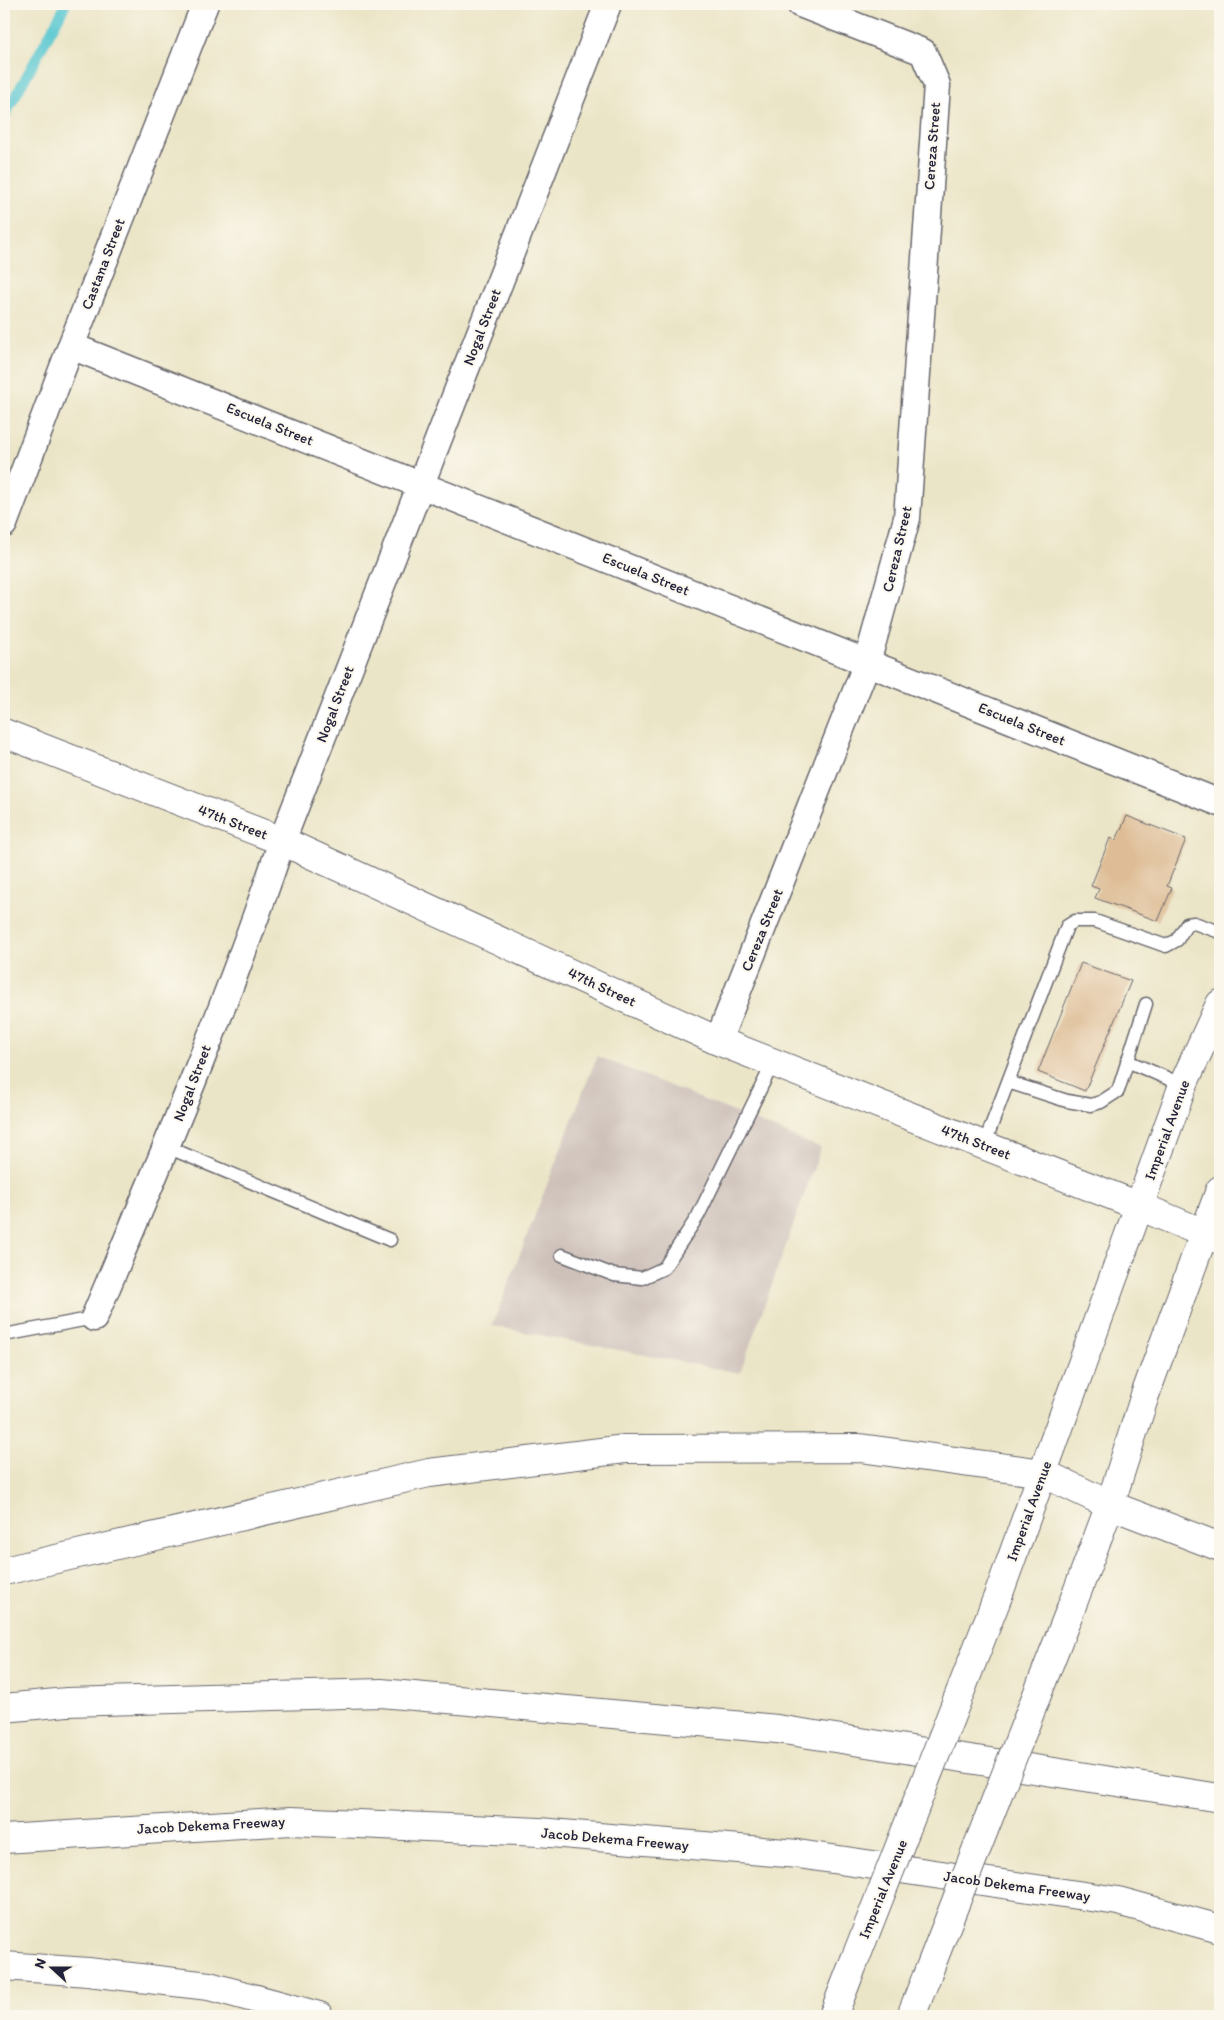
<svg xmlns="http://www.w3.org/2000/svg" width="1224" height="2020" font-family="Itim,sans-serif">
<style>
.industrial{fill:#cec1ba}
.lines{fill:none;stroke-linecap:round;stroke-linejoin:round}
.stream{stroke:#5bc8d1;stroke-width:10}
.building{fill:#debd96}
.service-casing{stroke:#68666c;stroke-width:15}
.minor-casing{stroke:#68666c;stroke-width:29}
.secondary-casing{stroke:#68666c;stroke-width:30}
.primary-casing{stroke:#68666c;stroke-width:30}
.motorway-casing{stroke:#68666c;stroke-width:30}
.service{stroke:#fff;stroke-width:12}
.minor{stroke:#fff;stroke-width:26}
.secondary{stroke:#fff;stroke-width:28}
.primary{stroke:#fff;stroke-width:28}
.motorway{stroke:#fff;stroke-width:28}
.primary-bridge-casing{stroke:#68666c;stroke-width:30;stroke-linecap:butt}
.primary-bridge{stroke:#fff;stroke-width:28}
.labels{text-anchor:middle;stroke-width:4;stroke-linejoin:round;paint-order:stroke}
.street-label{font-size:15px;fill:#22223b;stroke:#fbf7ec}
</style>
<rect width="100%" height="100%" fill="#fbf7ec"/>
<filter id="ink" filterUnits="userSpaceOnUse"><feTurbulence type="fractalNoise" baseFrequency=".02" numOctaves="2"/><feDisplacementMap in="SourceGraphic" scale="10" xChannelSelector="R" yChannelSelector="G"/><feConvolveMatrix kernelMatrix="1 2 1 2 8 2 1 2 1" color-interpolation-filters="sRGB"/></filter>
<filter id="wash" filterUnits="userSpaceOnUse"><feTurbulence type="fractalNoise" baseFrequency=".0096" numOctaves="4" result="noise"/><feDisplacementMap in="SourceGraphic" scale="20" xChannelSelector="R" yChannelSelector="G"/><feGaussianBlur stdDeviation="1.12" result="paint"/><feColorMatrix in="noise" values="0 0 0 0 0 0 0 0 0 0 0 0 0 0 0 0 0 1.4 0 .05"/><feComposite in="paint" operator="in"/></filter>
<g filter="url(#wash)">
<rect width="100%" height="100%" fill="#ebe5c7"/>
<!-- industrial -->
<path class="industrial" d="M597,1056l224,92 -81,225 -248,-47z"/>
<g class="lines">
<!-- stream -->
<path class="stream" d="M4,117l62,-113"/>
</g>
<g id="blocks">
<!-- building -->
<path class="building" d="M1127,816l59,23 -19,47 5,2 -14,33 -63,-23 4,-9 -8,-3 19,-48 6,2z
M1081,963l50,18 -46,110 -47,-19z"/>
</g>
</g>
<g filter="url(#ink)">
<use href="#blocks" fill-opacity="0" stroke="#68666c" stroke-width="1"/>
<g class="lines">
<!-- service casing -->
<g class="service-casing">
<path id="service" d="M1127,1061l56,24
M1008,1082l59,19 24,4 10,-3 17,-11 28,-87
M984,1145l83,-219 8,-5h20l71,25 11,-6 10,-16 7,-1 26,9
M167,1147l223,93
M562,1255l52,20 28,3 22,-10 34,-52 75,-153
M4,1335l90,-17"/>
</g>
<!-- minor casing -->
<g class="minor-casing">
<path id="minor" d="M71,346l1149,457
M4,524l67,-178 134,-342
M718,1041l149,-378 40,-145 30,-433 -14,-33 -123,-48
M94,1318c67,-158 134,-315 188,-477l326,-837"/>
</g>
<!-- secondary casing -->
<g class="secondary-casing">
<path id="secondary" d="M4,733l278,108 436,200 421,165 81,34"/>
</g>
<!-- primary casing -->
<g class="primary-casing">
<path id="primary" d="M998,1596l185,-511 37,-81
M1071,1608l39,-103 35,-110 75,-205
M833,2016l21,-54
M911,2016l15,-38"/>
</g>
<!-- motorway casing -->
<g class="motorway-casing">
<path id="motorway" d="M4,1571l425,-98 196,-24 235,-1 183,25 67,32 110,42
M4,1708l63,-6 314,-9 396,36 443,69
M4,1839l287,-18 248,11 259,22 320,47 102,28
M4,1966l84,6 121,14 110,30"/>
</g>
<!-- service -->
<use href="#service" class="service"/>
<!-- minor -->
<use href="#minor" class="minor"/>
<!-- secondary -->
<use href="#secondary" class="secondary"/>
<!-- primary -->
<use href="#primary" class="primary"/>
<!-- motorway -->
<use href="#motorway" class="motorway"/>
<!-- primary-bridge casing -->
<g class="primary-bridge-casing">
<path id="primary-bridge" d="M854,1962l144,-366
M926,1978l145,-370"/>
</g>
<!-- primary-bridge -->
<use href="#primary-bridge" class="primary-bridge"/>
</g>
</g>
<g class="labels">
<!-- street labels -->
<g class="street-label">
<text transform="translate(932 146) rotate(-86)" y="5">Cereza Street</text>
<text transform="translate(103 264) rotate(-69)" y="5">Castana Street</text>
<text transform="translate(482 327) rotate(-69)" y="5">Nogal Street</text>
<text transform="translate(270 424) rotate(22)" y="5">Escuela Street</text>
<text transform="translate(897 549) rotate(-77)" y="5">Cereza Street</text>
<text transform="translate(646 574) rotate(22)" y="5">Escuela Street</text>
<text transform="translate(335 704) rotate(-69)" y="5">Nogal Street</text>
<text transform="translate(1022 724) rotate(22)" y="5">Escuela Street</text>
<text transform="translate(233 822) rotate(21)" y="5">47th Street</text>
<text transform="translate(762 930) rotate(-68)" y="5">Cereza Street</text>
<text transform="translate(602 987) rotate(25)" y="5">47th Street</text>
<text transform="translate(192 1083) rotate(-69)" y="5">Nogal Street</text>
<text transform="translate(1167 1130) rotate(-70)" y="5">Imperial Avenue</text>
<text transform="translate(976 1142) rotate(21)" y="5">47th Street</text>
<text transform="translate(1029 1511) rotate(-70)" y="5">Imperial Avenue</text>
<text transform="translate(211 1825) rotate(-3)" y="5">Jacob Dekema Freeway</text>
<text transform="translate(615 1839) rotate(5)" y="5">Jacob Dekema Freeway</text>
<text transform="translate(1017 1886) rotate(8)" y="5">Jacob Dekema Freeway</text>
<text transform="translate(883 1889) rotate(-68)" y="5">Imperial Avenue</text>
</g>
</g>
<!-- margin -->
<rect width="1224" height="2020" fill="none" stroke="#fbf7ec" stroke-width="20"/>
<!-- north arrow -->
<g transform="translate(52 1968) rotate(291)" stroke="#fbf7ec" stroke-width="4" paint-order="stroke">
<path d="M0-4L9 19L0 12L-9 19Z" fill="#22223b"/>
<text y="-8" font-size="14" font-weight="bold" text-anchor="middle" fill="#22223b">N</text>
</g>
</svg>
